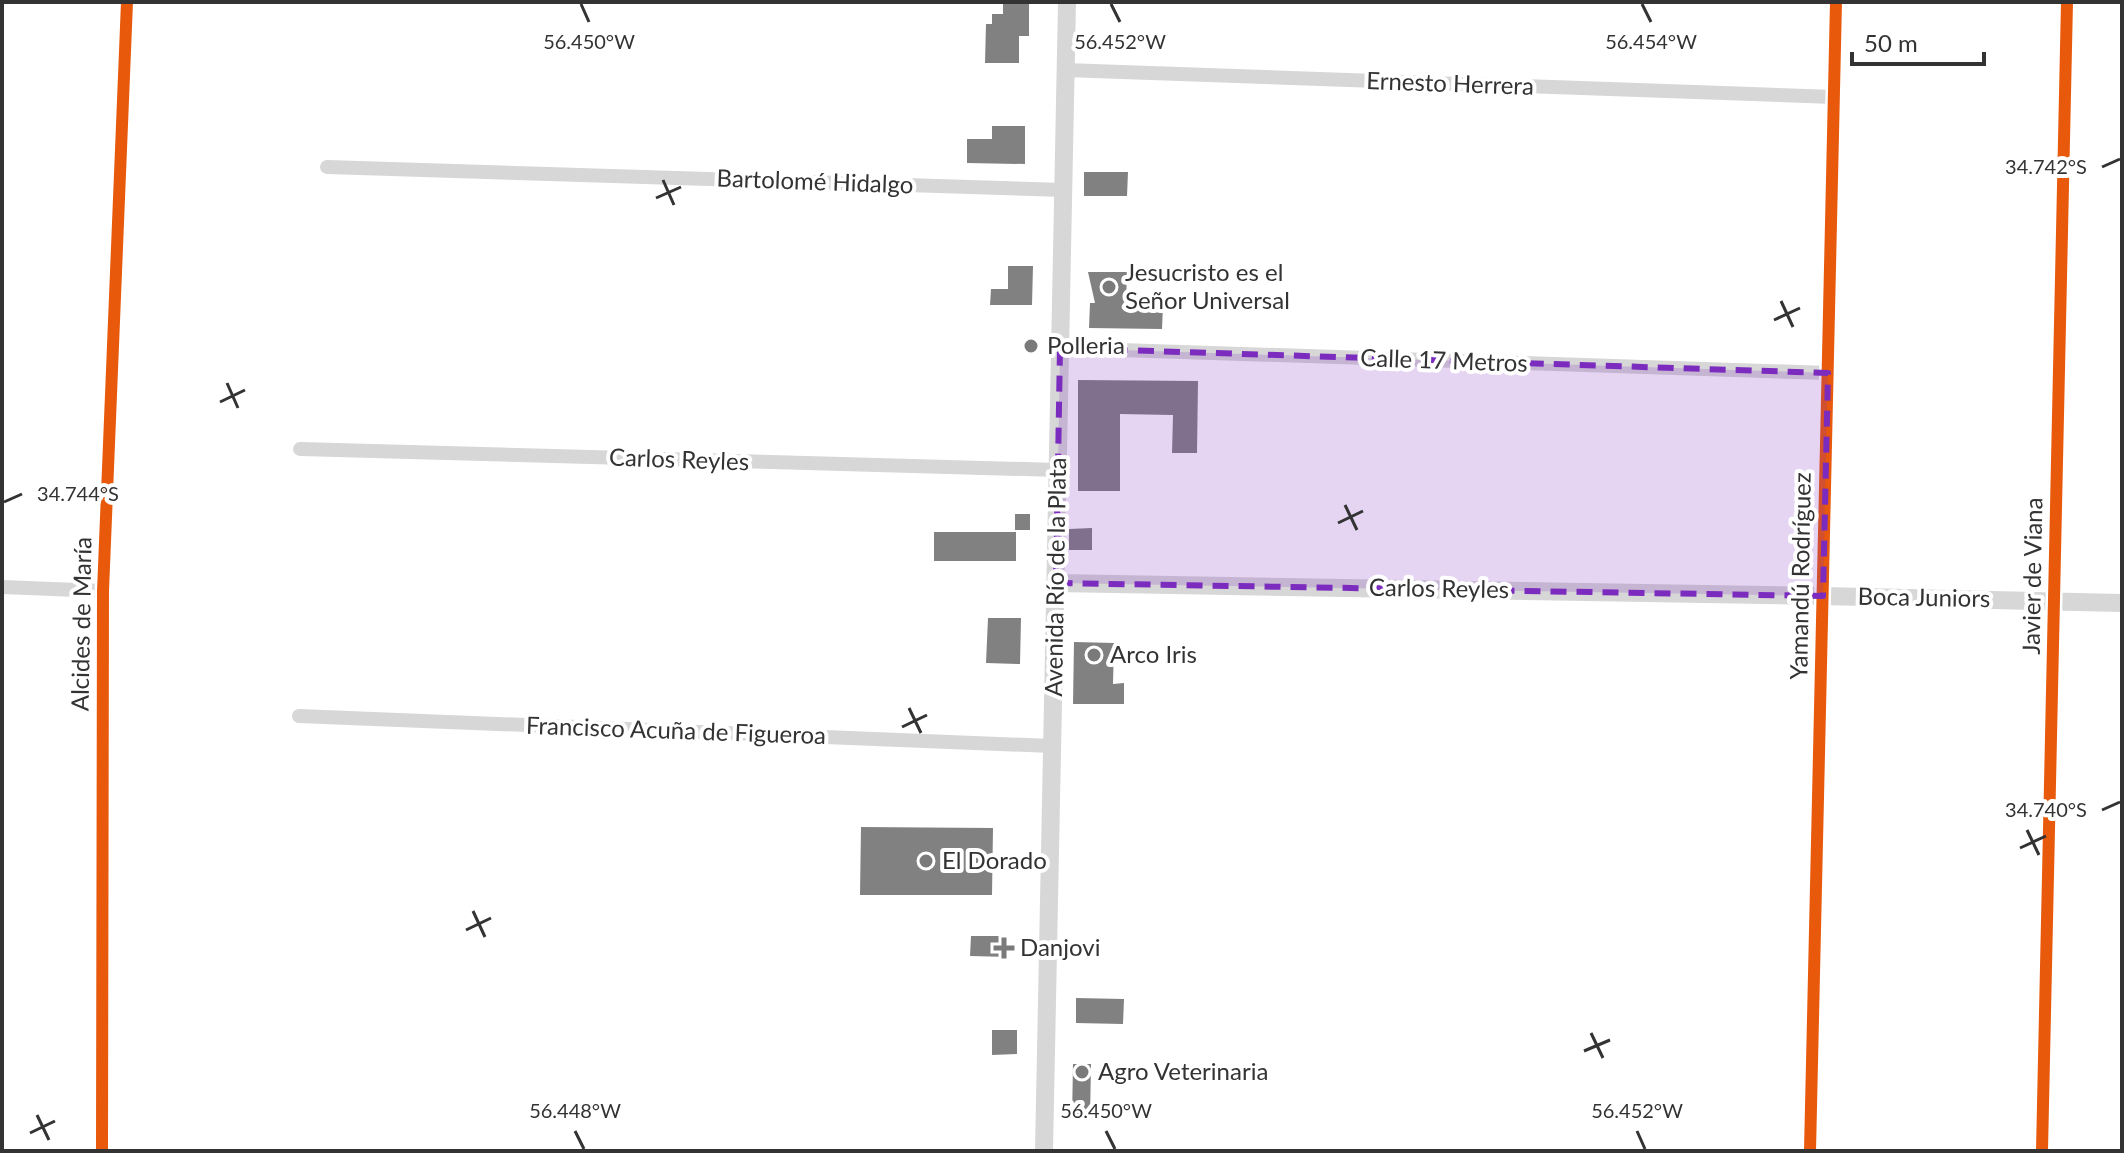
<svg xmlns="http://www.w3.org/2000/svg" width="2124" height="1153" font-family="Lato,sans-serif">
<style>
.building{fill:#818181}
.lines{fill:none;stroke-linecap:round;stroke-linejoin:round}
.minor{stroke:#d7d7d7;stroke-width:14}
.tertiary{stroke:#d7d7d7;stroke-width:18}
.cycleway-casing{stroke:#fff;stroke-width:17}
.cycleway{stroke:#e8590c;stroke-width:12}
.marked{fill:#7b2cbf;fill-opacity:0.2;stroke:#7b2cbf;stroke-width:6;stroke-dasharray:16 10;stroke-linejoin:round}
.ticks{fill:none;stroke:#333;stroke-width:3}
.poi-dot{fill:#7a7a7a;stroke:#fff;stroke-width:3}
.labels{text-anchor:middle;stroke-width:8;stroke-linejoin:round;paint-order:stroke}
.street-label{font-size:24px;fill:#333;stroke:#fff}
.poi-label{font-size:24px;fill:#333;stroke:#fff;text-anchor:start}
.ticks-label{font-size:20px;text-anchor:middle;fill:#333;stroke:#fff;stroke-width:8;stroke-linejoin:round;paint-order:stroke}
</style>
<rect width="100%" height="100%" fill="#fff"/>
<!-- building -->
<path class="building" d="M1003,2h26v34h-10v27h-34l1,-39h6v-10h11z
M992,126h33v38l-58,-1v-24h25z
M1084,172h44l-1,24h-43z
M1008,266h25l-1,39h-42l1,-16h17z
M1088,272h39l-1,32 37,1 -1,24 -73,-1 1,-25h5z
M1078,380l120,1 -1,72h-25l1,-38 -53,-1v77h-42z
M1015,514h15v16h-15z
M1092,528v22h-23v-21z
M934,532h82v29h-82z
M988,618h33l-1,46 -34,-1z
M1074,642l40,1 -1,41 11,-1v21h-51z
M861,827l132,1 -1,67h-132z
M971,936h38v21l-39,-1z
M1076,998l48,1 -1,25 -47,-1z
M992,1030h25v24l-25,1z
M1073,1064h18l-1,54h-18z"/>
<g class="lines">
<!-- minor -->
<path class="minor" d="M1065,70l769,27
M327,167l736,23
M1060,348l768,25
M300,449l758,21
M2,587l101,4
M299,716l753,30
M102,1151l1,-560 24,-589
M1810,1151l26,-1149
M2042,1151l25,-1149"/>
<!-- tertiary -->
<path class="tertiary" d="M1056,583l767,13 299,7
M1044,1151l23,-1149"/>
<!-- cycleway casing -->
<g class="cycleway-casing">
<path id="cycleway" d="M102,1151l1,-560 24,-589
M1810,1151l26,-1149
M2042,1151l25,-1149"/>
</g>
<!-- cycleway -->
<use href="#cycleway" class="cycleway"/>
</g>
<!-- marked area -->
<path class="marked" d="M1060,348l768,25 -5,223 -767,-13z"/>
<!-- ticks -->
<path class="ticks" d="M581,4l8,18M1111,4l9,18M1642,4l9,18M2102,167l18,-8M663,180l11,25M656,198l25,-11M1781,301l12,26M1774,320l26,-12M227,383l11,25M220,402l25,-12M4,502l18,-8M1345,505l12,25M1338,523l25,-12M909,708l12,25M902,727l25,-12M2102,810l18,-8M2027,830l12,25M2020,848l26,-12M473,911l12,26M466,930l25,-12M1591,1033l12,25M1584,1051l26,-11M37,1115l12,25M575,1131l9,18M1106,1131l9,18M1637,1131l8,18M30,1133l25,-12"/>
<!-- markers -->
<g class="poi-dot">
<circle cx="1109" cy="287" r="8"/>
<circle cx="1031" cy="346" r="8"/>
<circle cx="1094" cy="655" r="8"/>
<circle cx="926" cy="861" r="8"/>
<path d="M1000 936h8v8h8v8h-8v8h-8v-8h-8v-8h8z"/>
<circle cx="1082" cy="1072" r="8"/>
</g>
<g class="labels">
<!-- street labels -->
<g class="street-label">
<text transform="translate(1450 84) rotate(2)" y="8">Ernesto Herrera</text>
<text transform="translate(815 182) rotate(2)" y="8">Bartolomé Hidalgo</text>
<text transform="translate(1444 361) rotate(2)" y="8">Calle 17 Metros</text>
<text transform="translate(679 460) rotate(2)" y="8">Carlos Reyles</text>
<text transform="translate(1801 576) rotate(-89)" y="8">Yamandú Rodríguez</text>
<text transform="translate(2033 576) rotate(-89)" y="8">Javier de Viana</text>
<text transform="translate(1056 577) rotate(-89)" y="8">Avenida Río de la Plata</text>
<text transform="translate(1439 589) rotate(1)" y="8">Carlos Reyles</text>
<text transform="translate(1924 598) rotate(1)" y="8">Boca Juniors</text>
<text transform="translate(82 624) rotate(-89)" y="8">Alcides de María</text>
<text transform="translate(676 731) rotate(2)" y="8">Francisco Acuña de Figueroa</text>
</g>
<!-- poi labels -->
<g class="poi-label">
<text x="1125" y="281">Jesucristo es el<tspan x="1125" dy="28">Señor Universal</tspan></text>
<text x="1047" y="354">Polleria</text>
<text x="1110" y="663">Arco Iris</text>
<text x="942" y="869">El Dorado</text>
<text x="1020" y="956">Danjovi</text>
<text x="1098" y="1080">Agro Veterinaria</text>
</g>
</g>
<g class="ticks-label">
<text x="589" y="49">56.450°W</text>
<text x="1120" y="49">56.452°W</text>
<text x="1651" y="49">56.454°W</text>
<text x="2046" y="174">34.742°S</text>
<text x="78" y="501">34.744°S</text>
<text x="2046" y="817">34.740°S</text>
<text x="575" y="1118">56.448°W</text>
<text x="1106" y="1118">56.450°W</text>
<text x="1637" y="1118">56.452°W</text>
</g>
<!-- border -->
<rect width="2124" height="1153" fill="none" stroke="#333333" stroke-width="8"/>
<!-- scale -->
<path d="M1852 52v12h132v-12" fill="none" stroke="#333333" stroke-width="4"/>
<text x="1864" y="52" font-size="24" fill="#333333" stroke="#ffffff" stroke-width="6" paint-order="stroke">50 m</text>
</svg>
